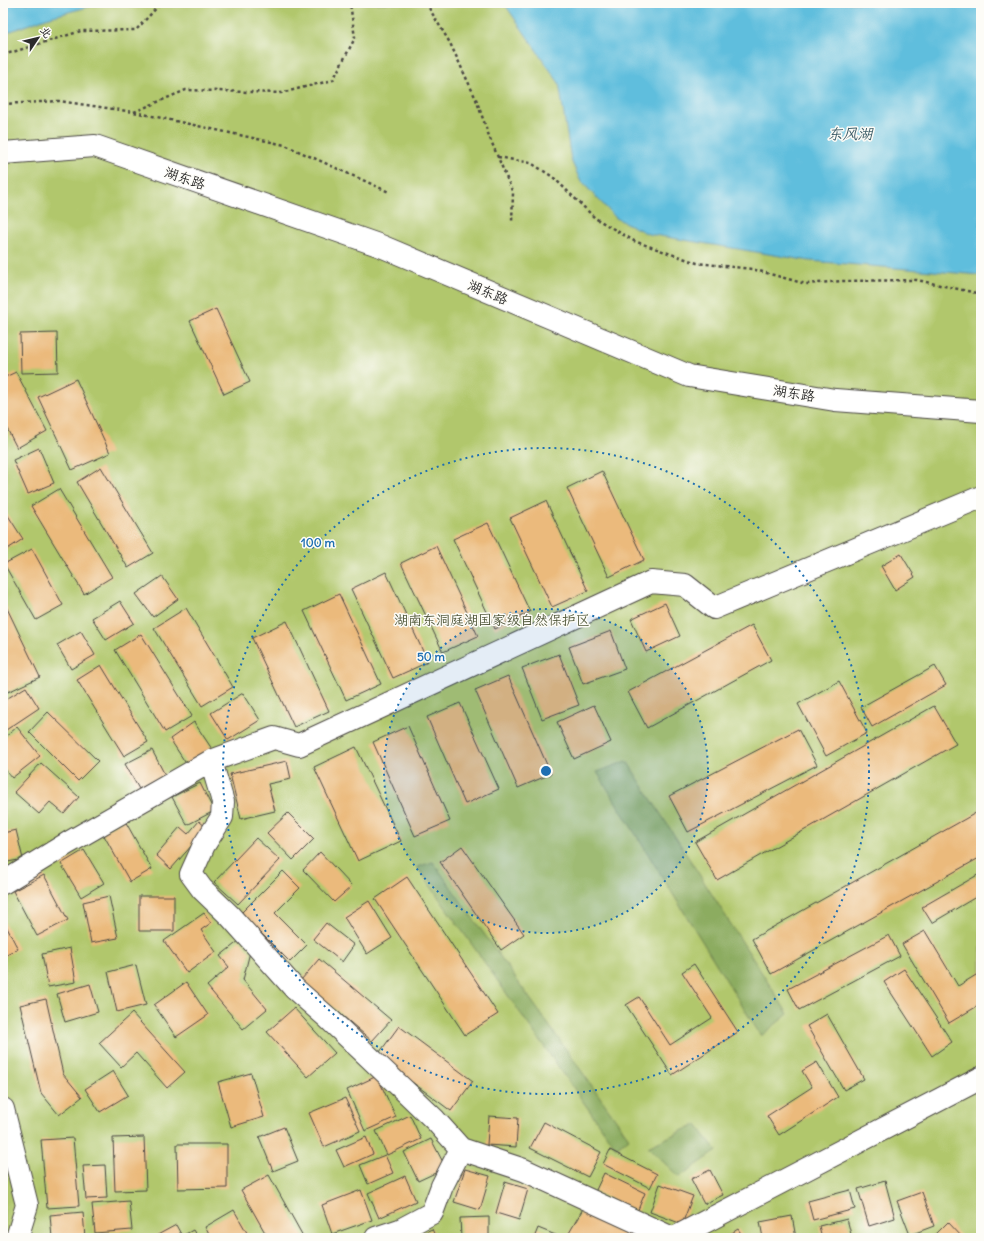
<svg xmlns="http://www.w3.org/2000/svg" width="984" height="1241" font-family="Delius,'LXGW WenKai TC',sans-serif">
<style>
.green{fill:#b1c76c;stroke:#6e794c}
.forest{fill:#8cac60;stroke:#5c6c46}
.water{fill:#5fbedd;stroke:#457484}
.building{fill:#ebba7b}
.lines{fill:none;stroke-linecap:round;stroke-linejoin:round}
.minor-casing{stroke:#494642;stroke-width:24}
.tertiary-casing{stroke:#494642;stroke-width:24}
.path{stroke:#494642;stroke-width:2.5;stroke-dasharray:3 3;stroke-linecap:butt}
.minor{stroke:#fff;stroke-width:22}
.tertiary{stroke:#fff;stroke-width:22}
.ring{fill:none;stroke:#1f6fb2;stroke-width:2;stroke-dasharray:2 4}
.labels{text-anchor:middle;stroke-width:3;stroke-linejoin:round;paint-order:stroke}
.street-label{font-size:14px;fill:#2b2b2b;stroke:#fdfcf7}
.park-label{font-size:14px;fill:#535a3e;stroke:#fdfcf7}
.water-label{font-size:15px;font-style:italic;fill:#3d5e69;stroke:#fdfcf7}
.centre{fill:#1f6fb2;stroke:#fdfcf7;stroke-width:2}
.ring-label{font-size:12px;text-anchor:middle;font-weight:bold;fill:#1f6fb2;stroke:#fdfcf7;stroke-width:3;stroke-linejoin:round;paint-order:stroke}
</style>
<rect width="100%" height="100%" fill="#fdfcf7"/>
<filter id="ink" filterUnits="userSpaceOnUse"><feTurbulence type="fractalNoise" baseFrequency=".025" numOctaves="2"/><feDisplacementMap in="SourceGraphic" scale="8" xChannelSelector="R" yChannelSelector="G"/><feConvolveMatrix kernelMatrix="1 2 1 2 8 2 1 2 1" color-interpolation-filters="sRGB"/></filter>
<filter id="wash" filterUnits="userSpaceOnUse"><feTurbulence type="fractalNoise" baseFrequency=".012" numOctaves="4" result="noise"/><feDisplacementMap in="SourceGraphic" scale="16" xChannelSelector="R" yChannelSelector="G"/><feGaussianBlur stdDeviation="0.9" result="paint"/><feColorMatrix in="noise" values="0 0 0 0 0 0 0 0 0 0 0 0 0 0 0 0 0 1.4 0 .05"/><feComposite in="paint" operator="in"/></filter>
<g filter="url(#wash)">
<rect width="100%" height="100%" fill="#f4ddc1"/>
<!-- green -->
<path class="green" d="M3,3h978v1235h-978z"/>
<!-- forest -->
<path class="forest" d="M627,761l161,253 -27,22 -164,-264z
M433,862l196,276 -13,10 -199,-281z
M696,1124l21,27 -38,26 -31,-30z"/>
<!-- water -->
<path class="water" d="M3,3h100l-57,15 -43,16z
M504,3h477v272l-171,-14 -162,-27 -32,-16 -36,-38 -9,-20 -12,-77z"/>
<g id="blocks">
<!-- building -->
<path class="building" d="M216,309l34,73 -26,12 -34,-73z
M57,333l1,39 -37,1 -1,-39z
M16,372l31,59 -30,17 -14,-27v-43z
M76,379l34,74 -38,17 -34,-73z
M39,448l15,35 -26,11 -15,-34z
M101,467l52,86 -25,15 -51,-86z
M602,471l42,89 -35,17 -42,-89z
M59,489l53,88 -28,17 -53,-88z
M546,501l42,90 -36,16 -42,-89z
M7,514l16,25 -20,13v-35z
M488,523l42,89 -35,17 -42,-90z
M436,546l42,90 -35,16 -42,-89z
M32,549l31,56 -27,15 -32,-56z
M901,554l14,23 -20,13 -14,-24z
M386,572l42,90 -35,16 -42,-89z
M162,576l16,23 -25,18 -17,-23z
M339,594l42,90 -35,16 -42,-89z
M3,600l37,77 -32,15 -5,-10z
M120,601l14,22 -28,17 -14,-22z
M665,603l15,33 -34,16 -15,-33z
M186,608l47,79 -31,19 -48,-78z
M287,621l42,90 -35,16 -42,-89z
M752,625l19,35 -124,68 -19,-36z
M81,631l14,24 -24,14 -14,-24z
M611,631l14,38 -42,15 -14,-37z
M141,634l51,82 -27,16 -50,-82z
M559,654l20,51 -37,14 -20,-51z
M101,665l47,77 -24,14 -47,-76z
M935,666l11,19 -74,42 -11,-20z
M508,676l43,98 -33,14 -43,-98z
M839,681l28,52 -41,23 -28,-52z
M26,687l13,21 -36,24v-31z
M243,693l17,27 -32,20 -17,-27z
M460,703l39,86 -34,15 -38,-87z
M594,705l17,37 -37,17 -17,-37z
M934,706l22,38 -239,136 -22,-38z
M48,712l50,49 -20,20 -49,-49z
M194,722l18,27 -25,16 -17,-26z
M408,726l42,95 -35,15 -42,-94z
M17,727l23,29 -28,22 -9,-11v-28z
M798,729l19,36 -129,67 -19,-36z
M356,747l45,94 -43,20 -44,-94z
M152,750l13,25 -26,14 -14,-25z
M287,761l4,18 -23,5 7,27 -34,8 -11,-45z
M41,763l38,34 -15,17 -14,-12 -11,12 -25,-22z
M200,783l14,28 -27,14 -15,-28z
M981,810v47l-210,117 -19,-35z
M288,813l26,26 -21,21 -26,-27z
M124,819l28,50 -22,13 -28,-50z
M199,821l8,7 -36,41 -15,-14 24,-28 8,7z
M16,830l7,29 -20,4v-30z
M256,838l24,22 -42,44 -24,-22z
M462,846l62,88 -23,16 -61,-88z
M84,850l20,33 -23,14 -20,-33z
M320,852l32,34 -18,16 -31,-32z
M283,871l17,17 -25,25 32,32 -17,17 -49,-49z
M981,873v21l-49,29 -10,-16z
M44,875l24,45 -31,16 -24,-45z
M407,877l91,137 -33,21 -90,-136z
M109,896l9,42 -27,5 -8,-41z
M139,896h35v35h-35z
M369,901l23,37 -25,16 -23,-37z
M204,913l7,10 -10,7 15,22 -29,21 -23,-32z
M3,920l15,29 -15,8z
M326,923l28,22 -12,17 -29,-23z
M925,931l33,55 23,-14v32l-32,19 -47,-79z
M889,935l11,21 -101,54 -11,-21z
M240,940l10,12 -7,28 24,29 -24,20 -36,-43 22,-19 -9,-11z
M70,948l6,34 -28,5 -6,-33z
M319,959l72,61 -19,21 -71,-61z
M694,964l44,68 -66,43 -46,-70 13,-8 31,48 42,-27 -30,-46z
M136,965l10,40 -29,7 -9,-40z
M904,969l48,73 -20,14 -48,-74z
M186,982l22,33 -32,22 -22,-32z
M90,984l8,28 -33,10 -8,-28z
M46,999l17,75 19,23 -23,18 -18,-22 -21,-88z
M294,1008l41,45 -27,24 -41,-45z
M132,1013l53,59 -18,16 -31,-35 -15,14 -22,-24z
M827,1014l37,65 -20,11 -37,-64z
M399,1026l74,55 -22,30 -74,-55z
M817,1062l21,35 -59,38 -12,-19 45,-29 -10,-16z
M113,1071l15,24 -28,17 -15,-23z
M251,1073l13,44 -33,10 -13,-45z
M377,1076l19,41 -31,14 -18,-41z
M345,1098l15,33 -36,16 -15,-34z
M410,1115l11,24 -34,16 -11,-24z
M489,1116l29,2 -2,29 -29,-2z
M544,1122l57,30 -13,25 -58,-29z
M284,1127l14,34 -25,10 -14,-34z
M144,1137l2,53 -31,1 -2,-53z
M366,1137l7,17 -29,13 -8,-17z
M73,1138l6,68 -32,2 -6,-68z
M431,1139l15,29 -28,13 -14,-29z
M177,1144h50v44l-49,1z
M610,1150l47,24 -7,14 -47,-24z
M385,1155l8,18 -25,11 -8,-19z
M105,1165l2,33 -21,1 -3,-33z
M465,1169l25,7 -10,34 -26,-8z
M710,1170l13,25 -19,9 -13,-25z
M604,1173l41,20 -8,19 -42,-20z
M269,1175l35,63h-36l-27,-48z
M405,1176l11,25 -37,17 -11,-25z
M885,1181l10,37 -26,8 -11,-37z
M505,1182l23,7 -9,31 -23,-7z
M660,1184l33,12 -11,28 -32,-12z
M361,1190l11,30 -40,14 -10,-29z
M850,1190l5,19 -42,11 -5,-19z
M922,1192l12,34 -24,9 -13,-34z
M129,1201l3,29 -37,3 -3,-29z
M585,1205l57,33h-69l-5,-3z
M234,1210l16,28h-39l-6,-11z
M83,1212l2,26h-33l-2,-23z
M792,1216l4,22h-33l-3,-16z
M489,1217v21h-28l-1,-20z
M847,1219l5,19h-30l-3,-12z
M948,1222l15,16h-31z
M176,1225l6,11 11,-6 5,8h-46z
M538,1228l25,10h-29z
M432,1229l4,9h-24z
M738,1229l6,9h-20z"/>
</g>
</g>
<g filter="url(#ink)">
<use href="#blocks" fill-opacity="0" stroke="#494642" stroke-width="1"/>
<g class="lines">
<!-- minor casing -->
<g class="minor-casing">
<path id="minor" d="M211,761l12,41 -1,15 -18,28 -13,29 11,15 28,27 65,73 33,29 80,76 27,26 26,29 -19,37 -10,27 -32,17 -24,8
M3,883l65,-40 143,-82 63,-23 25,7 352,-163 34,3 29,23 267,-111
M3,1109l24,96 -10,33
M461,1149l63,21 148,68
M674,1238l307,-160"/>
</g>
<!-- tertiary casing -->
<g class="tertiary-casing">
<path id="tertiary" d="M3,153l92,-7 286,100 308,130 146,24 146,11"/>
</g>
<!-- path -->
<path class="path" d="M426,3l24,40 26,56 13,37 24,57 -1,30
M3,55l78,-24 55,-1 25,-27
M3,104l56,-3 75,11 151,33 104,47
M134,112l52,-22 95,3 52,-13 22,-42 -5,-35
M498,157l33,6 22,14 42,41 39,23 63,22 55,6 54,15 37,-3 74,-1 64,14"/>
<!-- minor -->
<use href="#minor" class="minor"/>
<!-- tertiary -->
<use href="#tertiary" class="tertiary"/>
</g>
</g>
<!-- distance rings -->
<circle cx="546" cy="771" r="162" fill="#1f6fb2" fill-opacity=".12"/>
<g class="ring">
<circle cx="546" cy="771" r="162"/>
<circle cx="546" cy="771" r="323"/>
</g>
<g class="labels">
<!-- street labels -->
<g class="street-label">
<text transform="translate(185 178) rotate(19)" y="5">湖东路</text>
<text transform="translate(488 292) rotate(23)" y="5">湖东路</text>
<text transform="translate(794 393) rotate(9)" y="5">湖东路</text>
</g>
<!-- park labels -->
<g class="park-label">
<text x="492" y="625">湖南东洞庭湖国家级自然保护区</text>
</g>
<!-- water labels -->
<g class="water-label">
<text x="850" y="139">东风湖</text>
</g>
</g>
<circle cx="546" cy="771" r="6" class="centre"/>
<g class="ring-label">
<text x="318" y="547">100 m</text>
<text x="431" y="661">50 m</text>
</g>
<!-- margin -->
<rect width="984" height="1241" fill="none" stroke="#fdfcf7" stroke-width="16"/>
<!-- north arrow -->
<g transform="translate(38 38) rotate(55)" stroke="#fdfcf7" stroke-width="3" paint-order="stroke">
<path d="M0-3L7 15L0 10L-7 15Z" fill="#2b2b2b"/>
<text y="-6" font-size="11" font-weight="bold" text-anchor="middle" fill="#2b2b2b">北</text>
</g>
</svg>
